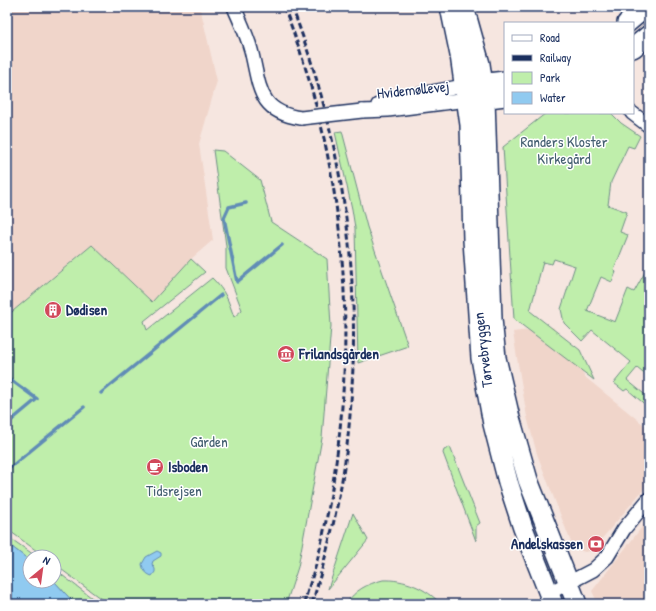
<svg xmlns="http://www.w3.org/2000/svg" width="656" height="611" font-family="'Patrick Hand',sans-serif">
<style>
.built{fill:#f0d5ca}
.green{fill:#bfeeab;stroke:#6d8e84}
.water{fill:#90caf0;stroke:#618cb6}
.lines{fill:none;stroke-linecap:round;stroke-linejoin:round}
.stream{stroke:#618cb6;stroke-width:3.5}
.minor-casing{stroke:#1b2f5e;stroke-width:16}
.secondary-casing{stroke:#1b2f5e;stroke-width:22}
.minor{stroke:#fff;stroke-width:13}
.secondary{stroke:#fff;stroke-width:19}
.rail{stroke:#1b2f5e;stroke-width:3;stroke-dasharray:6 3;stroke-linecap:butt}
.minor-bridge-casing{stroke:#1b2f5e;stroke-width:16;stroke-linecap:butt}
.minor-bridge{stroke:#fff;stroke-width:13}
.labels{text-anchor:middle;stroke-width:3;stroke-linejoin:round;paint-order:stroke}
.street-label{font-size:15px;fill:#1b2f5e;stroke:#fff}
.park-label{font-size:15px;fill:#445f71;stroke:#fff}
.poi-label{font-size:15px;font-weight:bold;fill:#1b2f5e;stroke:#fff;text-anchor:start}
</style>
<rect width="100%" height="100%" fill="#f6e6e0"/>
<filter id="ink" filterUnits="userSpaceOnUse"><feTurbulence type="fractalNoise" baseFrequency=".025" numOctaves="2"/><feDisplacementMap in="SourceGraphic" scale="8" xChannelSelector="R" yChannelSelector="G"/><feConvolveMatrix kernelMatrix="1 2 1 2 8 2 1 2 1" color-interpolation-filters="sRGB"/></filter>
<g filter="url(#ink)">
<!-- built -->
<path class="built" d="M7,7h193l17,74 -18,63 14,96 -22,19 -39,43 -60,-57 -85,71z
M553,327l32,50 64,52v54l-55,65 -4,3 -5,1 -10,-3 -3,-4 -35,-91 -10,-37 -11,-65 -3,-20z
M649,518v86h-51l-6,-13z"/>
<!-- green -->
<path class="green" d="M546,113h65l10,10 19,13 -6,12 -6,-2 -17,36 -3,23 19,7 -7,20 8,3 -14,35 2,2 -4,10 -11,-5 -14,34 28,11 13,-33 6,3 15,-27v113l-12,-10 -10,12 22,18v10l-22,-19 -3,2 -10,-8 17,-21 -39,-32 -10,11 -18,-18 -3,-14 14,-43 -21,-7 -2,5 -9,-2 -13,49 50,39 14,30 -80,-61 -11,-172z
M342,131l25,96 41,119 -50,17 -3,-135 -3,-19 -17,-77z
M213,150l10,1 37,29 11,42 56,37 4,67 -9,112 -24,129 -12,37h-178l-54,-40v-7h-9l-38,-28v-213l85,-71 60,57 39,-43 14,13 -61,49 3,9 65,-52c14,14 16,22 22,39l8,-7 -16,-42v-22z
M450,447l30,76 -4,3v15l-33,-88 1,-3z
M353,513l15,27 -40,49z
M7,536l30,21h-7v4l-23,-18z
M54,569l46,35h-25l-21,-23z
M383,580c21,-1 43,8 58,24h-95c9,-14 21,-20 37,-24z"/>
<!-- water -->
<path class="water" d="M7,543l23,18v20h24l21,23h-68z
M157,551l4,2v3l-8,5 -1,3 3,5v3l-3,4c-6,-2 -9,-6 -10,-12l4,-7z"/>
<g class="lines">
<!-- stream -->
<path class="stream" d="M246,203l-17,4 -5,11 13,64 45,-37
M7,377l30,22 -30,25
M101,393l120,-98
M7,470l77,-63"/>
<!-- minor casing -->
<g class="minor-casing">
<path id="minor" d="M234,7c6,14 13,28 17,43 9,35 6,62 50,68
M378,105l48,-12 38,-7
M362,111l26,-1 79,-10
M632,113l17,13
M549,593l44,-23 14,-13 17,-28 25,-30"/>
</g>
<!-- secondary casing -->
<g class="secondary-casing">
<path id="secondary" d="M450,7l10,48 10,70 3,115 8,118 12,66 15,58 15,46 30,76
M464,7l16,57 5,35 7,220 4,39 14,60 18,62 49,124
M627,23l19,-16
M633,48l16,-13
M471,85l34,-4
M472,100l33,-4"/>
</g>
<!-- minor -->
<use href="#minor" class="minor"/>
<!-- secondary -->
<use href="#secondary" class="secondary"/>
<!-- rail -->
<path class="rail" d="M284,7c69,175 78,368 34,550 -4,16 -10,31 -14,47
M292,7c45,118 65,234 61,360 -2,41 -5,83 -13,124 -7,38 -17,76 -28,113"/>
<!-- minor-bridge casing -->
<g class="minor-bridge-casing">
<path id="minor-bridge" d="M301,118l61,-7"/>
</g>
<!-- minor-bridge -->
<use href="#minor-bridge" class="minor-bridge"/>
</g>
</g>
<!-- icons -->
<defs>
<g id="building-disc" transform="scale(0.9)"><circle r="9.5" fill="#d1495b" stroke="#fff"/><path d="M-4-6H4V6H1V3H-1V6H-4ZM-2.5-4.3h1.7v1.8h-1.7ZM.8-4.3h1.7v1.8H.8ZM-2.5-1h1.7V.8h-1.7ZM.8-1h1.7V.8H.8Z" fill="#fff"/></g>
<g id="museum-disc" transform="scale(0.9)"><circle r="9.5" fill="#d1495b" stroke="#fff"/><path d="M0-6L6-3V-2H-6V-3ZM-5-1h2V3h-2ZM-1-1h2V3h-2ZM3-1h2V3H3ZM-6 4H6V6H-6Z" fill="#fff"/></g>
<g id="cafe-disc" transform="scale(0.9)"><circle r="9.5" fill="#d1495b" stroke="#fff"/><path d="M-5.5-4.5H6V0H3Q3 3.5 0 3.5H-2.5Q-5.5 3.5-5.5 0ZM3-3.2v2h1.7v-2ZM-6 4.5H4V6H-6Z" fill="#fff"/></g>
<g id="bank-disc" transform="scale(0.9)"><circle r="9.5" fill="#d1495b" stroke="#fff"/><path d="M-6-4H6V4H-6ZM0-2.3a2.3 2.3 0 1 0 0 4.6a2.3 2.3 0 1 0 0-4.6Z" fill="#fff"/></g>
</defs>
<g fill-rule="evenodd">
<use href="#building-disc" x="53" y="310"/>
<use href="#museum-disc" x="286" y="354"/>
<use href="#cafe-disc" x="155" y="467"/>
<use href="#bank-disc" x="596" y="544"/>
</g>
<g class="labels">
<!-- street labels -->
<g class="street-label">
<text transform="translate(413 90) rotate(-6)" y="5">Hvidemøllevej</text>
<text transform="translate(483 350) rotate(-97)" y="5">Tørvebryggen</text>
</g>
<!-- park labels -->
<g class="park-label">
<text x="564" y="147">Randers Kloster<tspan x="564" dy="17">Kirkegård</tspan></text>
<text x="209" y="447">Gården</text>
<text x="174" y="496">Tidsrejsen</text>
</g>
<!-- poi labels -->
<g class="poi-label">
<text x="66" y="315">Dødisen</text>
<text x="299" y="359">Frilandsgården</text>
<text x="168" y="472">Isboden</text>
<text x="583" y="549" text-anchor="end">Andelskassen</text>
</g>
</g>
<!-- margin -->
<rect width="656" height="611" fill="none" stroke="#fff" stroke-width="24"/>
<rect x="12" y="12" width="632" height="587" fill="none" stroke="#1b2f5e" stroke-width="1.5" filter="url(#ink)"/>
<!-- legend -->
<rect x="504" y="22" width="130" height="92" fill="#ffffff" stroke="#a4acbf"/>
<rect x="512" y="35" width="20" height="6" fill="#ffffff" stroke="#a4acbf"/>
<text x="540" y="42" font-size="12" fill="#1b2f5e">Road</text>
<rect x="512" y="55" width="20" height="6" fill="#1b2f5e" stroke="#a4acbf"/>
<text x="540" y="62" font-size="12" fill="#1b2f5e">Railway</text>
<rect x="512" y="72" width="20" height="12" fill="#bfeeab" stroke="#a4acbf"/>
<text x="540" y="82" font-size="12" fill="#1b2f5e">Park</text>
<rect x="512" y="92" width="20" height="12" fill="#90caf0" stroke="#a4acbf"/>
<text x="540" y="102" font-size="12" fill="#1b2f5e">Water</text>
<!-- north arrow -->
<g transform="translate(42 569) rotate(29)"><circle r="19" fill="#ffffff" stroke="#a4acbf"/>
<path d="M0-3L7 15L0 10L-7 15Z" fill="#d1495b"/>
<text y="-6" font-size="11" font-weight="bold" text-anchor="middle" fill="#1b2f5e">N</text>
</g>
</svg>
